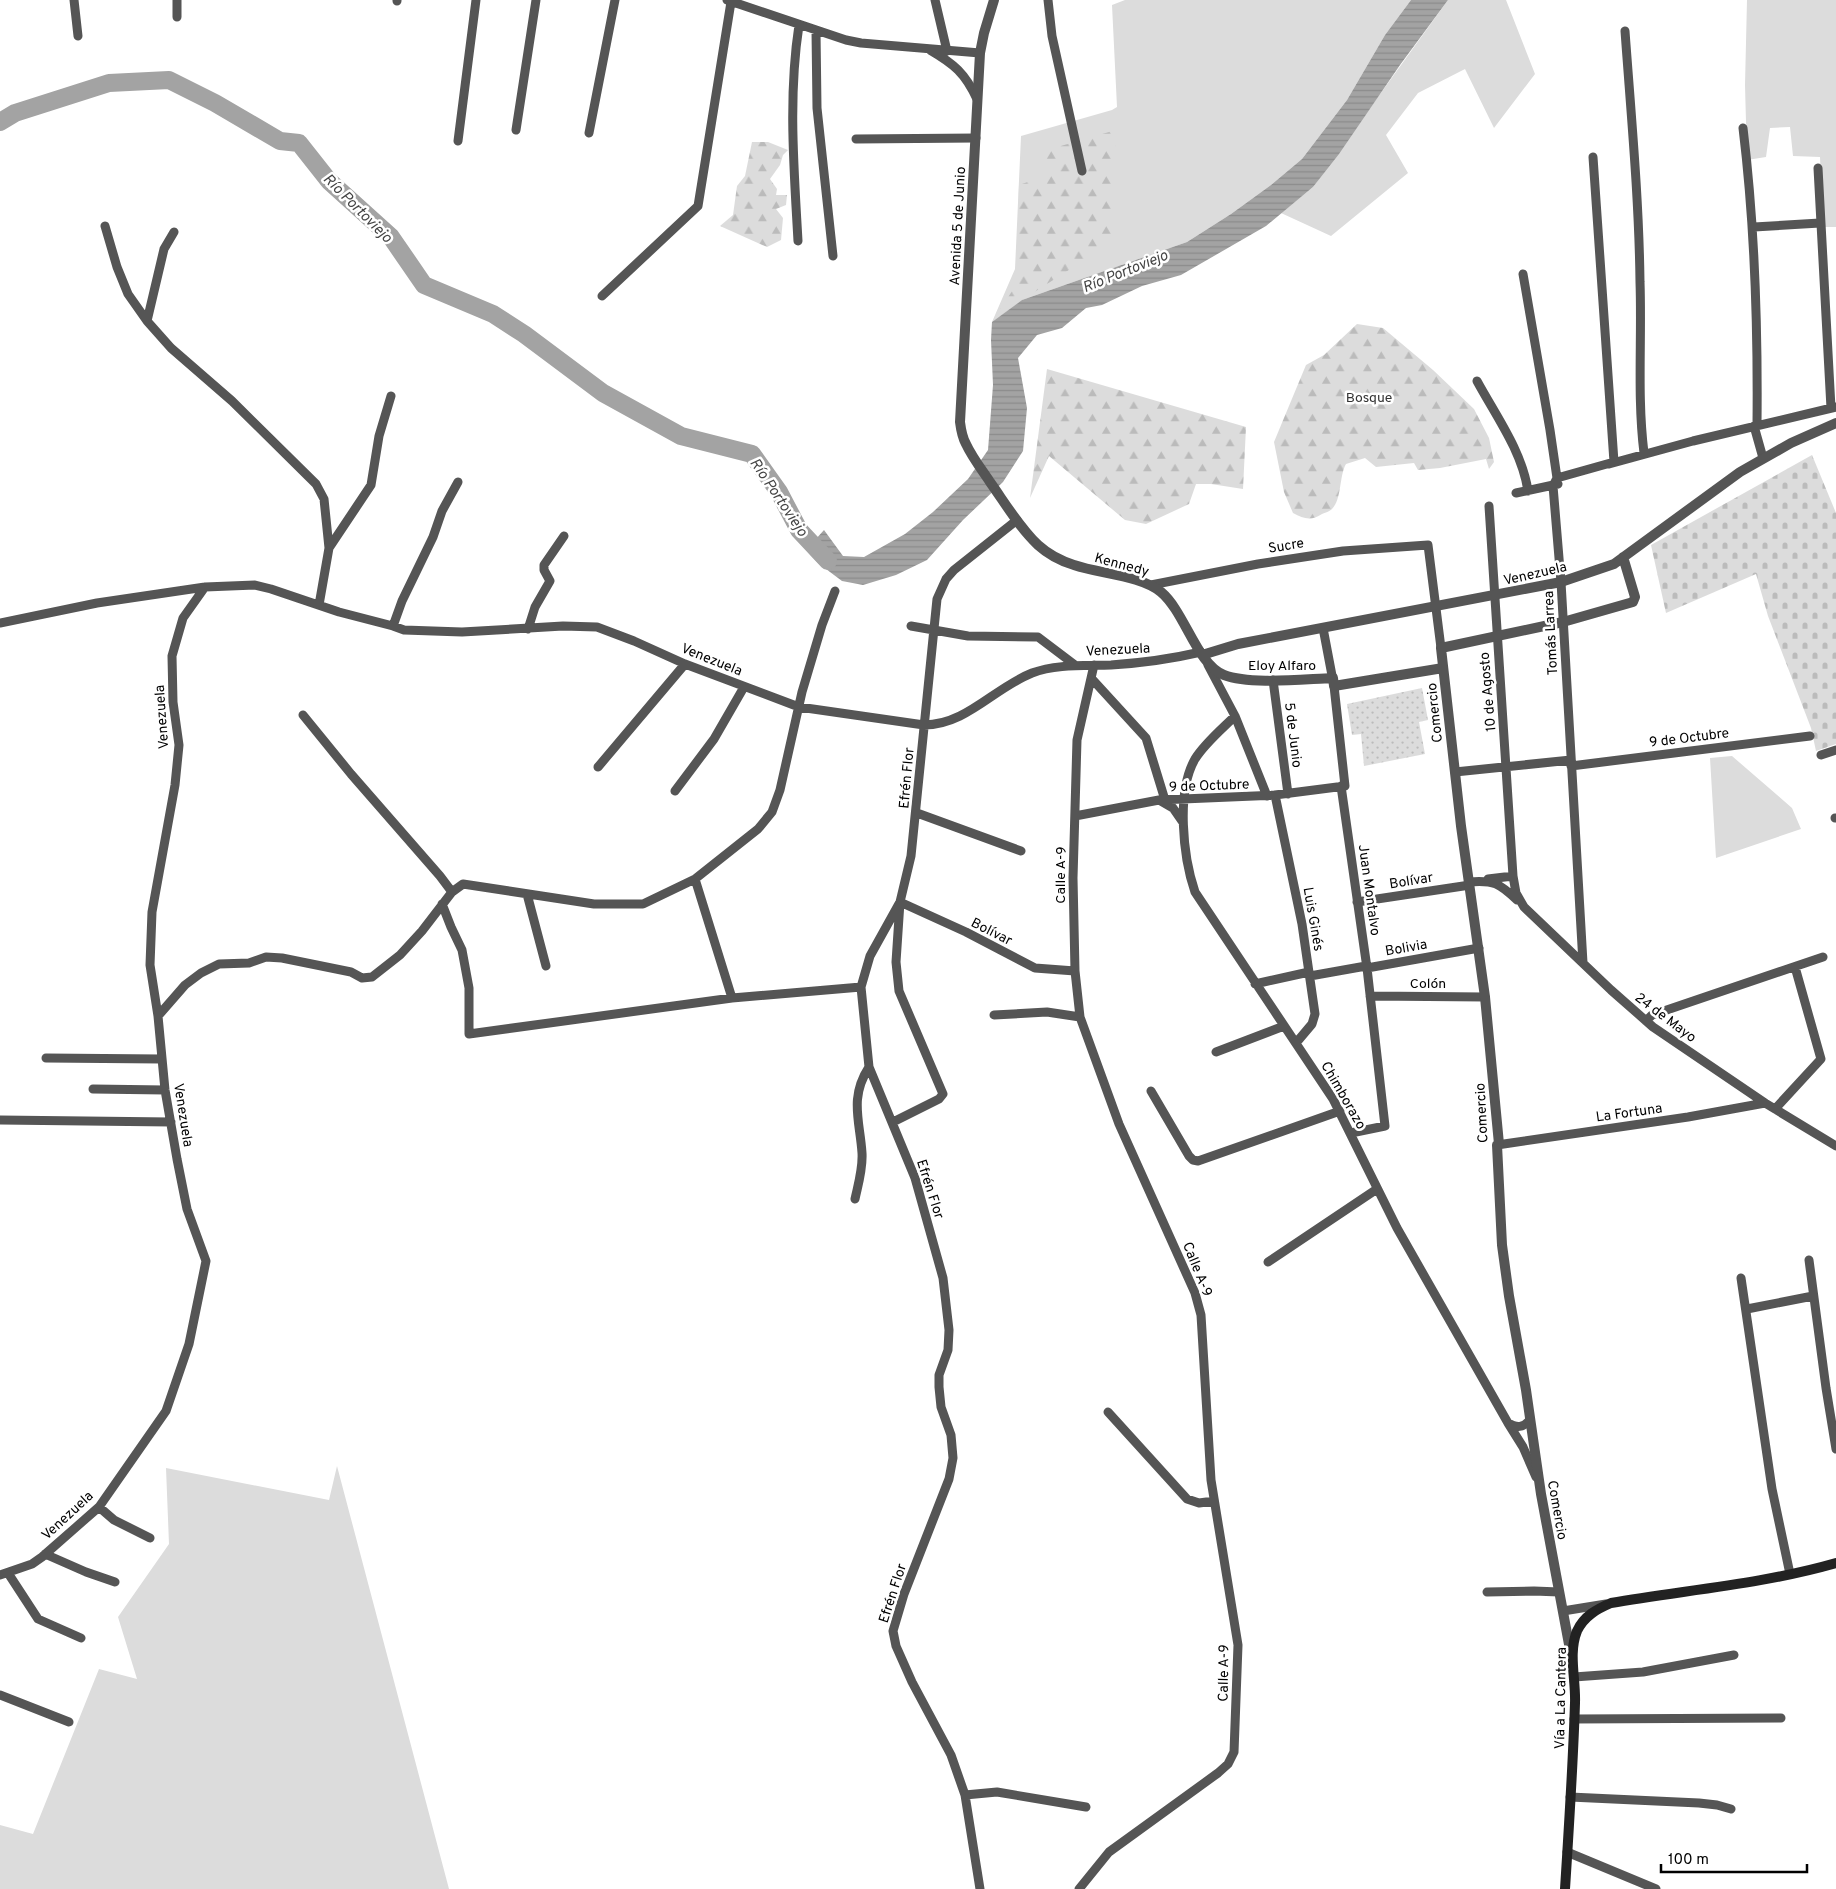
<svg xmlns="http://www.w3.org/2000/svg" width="1836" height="1889" font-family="Overpass,sans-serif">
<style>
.green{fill:#dcdcdc}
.forest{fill:url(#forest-firs)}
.cemetery{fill:url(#cemetery-stones)}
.park{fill:url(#park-dots)}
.water{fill:url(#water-rules)}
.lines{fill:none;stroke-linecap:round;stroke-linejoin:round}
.river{stroke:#a3a3a3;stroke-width:18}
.minor{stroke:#555;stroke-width:9}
.tertiary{stroke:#555;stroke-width:10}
.secondary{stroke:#222;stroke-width:10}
.labels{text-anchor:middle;stroke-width:5;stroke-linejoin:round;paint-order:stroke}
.street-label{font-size:14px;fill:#000;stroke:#fff}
.park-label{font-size:14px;fill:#333;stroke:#fff}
.water-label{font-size:15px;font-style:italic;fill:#444;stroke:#fff}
</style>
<defs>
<pattern id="forest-firs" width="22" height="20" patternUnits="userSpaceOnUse" patternTransform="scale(1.25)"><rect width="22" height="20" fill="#dcdcdc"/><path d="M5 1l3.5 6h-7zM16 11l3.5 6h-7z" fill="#bbb"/></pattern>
<pattern id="cemetery-stones" width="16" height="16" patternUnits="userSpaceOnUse" patternTransform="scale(1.25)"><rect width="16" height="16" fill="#dcdcdc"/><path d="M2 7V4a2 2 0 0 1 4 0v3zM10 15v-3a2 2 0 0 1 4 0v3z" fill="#bbb"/></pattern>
<pattern id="park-dots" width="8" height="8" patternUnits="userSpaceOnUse" patternTransform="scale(1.25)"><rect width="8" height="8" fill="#dcdcdc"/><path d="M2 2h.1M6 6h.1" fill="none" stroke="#bbb" stroke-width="1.8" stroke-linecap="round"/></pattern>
<pattern id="water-rules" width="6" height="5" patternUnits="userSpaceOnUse" patternTransform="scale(1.25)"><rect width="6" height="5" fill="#a3a3a3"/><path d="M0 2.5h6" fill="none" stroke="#8b8b8b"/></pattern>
</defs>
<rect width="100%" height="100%" fill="#fff"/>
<!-- green -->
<path class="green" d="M1125,0h286l-26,35 -38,65 -45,59 -31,26 -40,29 -44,28 -165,58 -30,22 23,-53 6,-133 91,-26 5,-3 -5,-102z
M1448,0h58l29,74 -41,54 -29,-59 -47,24 -32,42 22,38 -77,63 -50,-23 32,-26z
M1747,0h89v227h-13l-3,-70 -27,-1 -3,-29 -20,1 -4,29 -19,3 -2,-75z
M1732,756l60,52 9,21 -85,29 -6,-100z
M337,1466l112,423h-449v-64l33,9 66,-165 38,10 -19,-62 51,-73 -3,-76 163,32z"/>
<!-- forest -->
<path class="forest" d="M1116,130l-5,113 -89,57 -30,22 24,-37 3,-100 35,-12 -2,-12 -9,-2 -3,-7z
M752,142h16l20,8 -5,5 -3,10 -10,14 7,10 -1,6h11l-1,10 -10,4 7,9 -2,22 -14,7 -47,-21 13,-11 4,-29 8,-10z
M1357,324l26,4 50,42 41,39 15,29 5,24 -5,7 -3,-10 -46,9 -22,2 -4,-7 -38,4 -11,-9 -19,6c-7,12 -4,35 -14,45 -2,2 -7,4 -10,5 -11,7 -18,5 -29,-1l-9,-21 -10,-50 32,-77 18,-10z
M1047,369l199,58 -3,62 -32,-5h-15l-7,20 -43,20 -21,-4 -76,-64 -19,42z"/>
<!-- cemetery -->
<path class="cemetery" d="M1812,455l24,58v231l-20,7 -5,-23 -43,-112 -12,-42 -90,39 -15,-68z"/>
<!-- park -->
<path class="park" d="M1422,688l6,32 -9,2 6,32 -61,12 -3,-32 -9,1 -5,-31z"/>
<!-- water -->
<path class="water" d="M1411,0h37l-48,65 -61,89 -26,33 -47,39 -85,49 -39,11 -40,19 -16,3 -24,20 -25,7 -19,23 9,50 -4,43 -20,31 -40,38 -36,40 -31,15 -33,10 -21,-4 -24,-18 -12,-13 18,-20 19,26 21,1 41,-23 28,-22 35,-33 20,-29 5,-65 -2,-45 1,-18 30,-22 165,-58 44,-28 40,-29 31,-26 45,-59 38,-65z"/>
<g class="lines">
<!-- river -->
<path class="river" d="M0,122l15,-9 94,-30 60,-3 46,23 65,38 19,2 30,38 62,56 33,48 69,29 31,20 79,59 78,43 71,18 27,38 20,38 29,31"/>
<!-- minor -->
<path class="minor" d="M74,0l4,36
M727,0l119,40 15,3 119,10
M935,0l12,51
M1048,0l4,36 30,135
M397,1v-1
M177,17v-17
M816,31l1,77 16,148
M1625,31c6,83 14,167 15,251 2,57 -3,115 4,171
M930,50c24,14 35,23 47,49
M1743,128c12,99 15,198 14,297l-3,1 9,32
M516,130l20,-130
M589,133l26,-133
M856,139l120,-1
M458,141l18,-141
M1818,168l13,240
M105,226l12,41 11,27 19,27 24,27 61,53 84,83 8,15 5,49 -10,57
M1754,227l66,-4
M798,241c-4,-72 -10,-144 1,-216
M1523,274l27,156 7,48 -4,8 8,96 22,381
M602,296l96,-90 33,-204
M147,321l17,-72 10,-17
M1477,381c19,35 45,70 51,110
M1609,464l84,-23 143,-34
M1557,478l57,-16 -21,-305
M1516,493l42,-9
M1489,506l24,370 3,17 8,14 87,83 42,37 112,76 71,43
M329,548l42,-63 8,-49 12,-40
M1151,585l107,-21 85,-13 85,-6 13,103
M0,623l97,-20 108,-16 50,-2 16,4 68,23 54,14 11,4 58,2 101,-6 34,1 37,14 51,23 114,43 125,18c42,0 70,-37 108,-52 24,-9 53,-7 79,-8 30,-2 60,-6 90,-13
M393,626l9,-25 31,-64 9,-26 16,-29
M911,626l57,10 70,1 37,28
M1323,628l11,58 11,100h-4l26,182 18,158 -34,7
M528,629l7,-22 15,-26 -6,-11v-5l20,-29
M1208,665l27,51 32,80
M1092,679l54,59 19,62
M1273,680l15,114
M303,715l48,59 89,102 12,16
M1235,716c-14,14 -30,27 -40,43 -19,33 -12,98 0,133l138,207 64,129 111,195 15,24 13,30
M1821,755l15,-5
M1571,766l239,-30
M598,767l87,-103
M1455,772l116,-12
M675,791l39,-52 30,-52
M1275,795l27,129 13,90 -3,10 -16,19
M1161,801l12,7 9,13
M917,813l104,38
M1075,816l84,-16 116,-5 70,-9
M1835,818h1
M695,879l37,119
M1488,879l25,-3
M1469,882c25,-2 30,1 48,18
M527,894l19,72
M1357,902l113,-17
M442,904l9,23 11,23 7,38v46l263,-36 129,-11
M1310,976l56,-10 1,2 112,-20
M1255,984l54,-12
M1370,996l115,1
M994,1015l53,-3 33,5
M158,1016l27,-31 16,-12 18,-9 30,-1 17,-6 16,1 69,14 11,6 10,-1 28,-22 22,-24 30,-39 11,-8 131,20h49l52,-25 63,-50 14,-17 8,-22 22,-98 20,-67 13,-34
M1646,1021l6,-6 171,-58
M1216,1052l68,-26
M46,1058l115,1
M93,1089l72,1
M1151,1091l38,65 4,4 5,1 142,-50
M1775,1109l46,-50 -26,-92
M0,1120l171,2
M893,1122l46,-23 4,-5 -44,-103 -3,-29 4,-60 66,30 69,36 40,3
M1497,1145l191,-28 77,-14
M855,1199c3,-14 8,-30 7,-46 -2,-32 -13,-55 7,-86
M1809,1260l17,128 10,61
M1268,1262l109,-73
M1741,1278l31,211 18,85
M1747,1309l66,-13
M1108,1412l79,87 12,4 15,-2
M1508,1423c9,5 15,5 22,-3
M99,1507l15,13 36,18
M45,1554l41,18 29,10
M8,1573l30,46 43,19
M0,1575l32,-11 10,-7 57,-50 67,-96 23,-67 17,-83 -19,-52 -10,-50 -12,-69 -7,-74 -8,-51 2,-53 23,-127 4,-40 -6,-43 -1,-46 11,-38 22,-31
M1487,1592l47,-1 25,1
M1563,1611l43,-7
M1574,1677l69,-5 91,-17
M0,1695l69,27
M1574,1719l207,-1
M965,1795l32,-3 89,15
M1570,1797l129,6 18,2 14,4
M1567,1852l89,37
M980,1889l-15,-94 -14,-40 -39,-73 -16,-36 -3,-15 11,-37 45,-115 4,-21 -2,-23 -10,-28 -2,-20v-12l9,-25 1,-20 -6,-52 -28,-100 -46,-111 -8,-80 9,-31 30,-54 11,-46 26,-257 9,-20 8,-9 63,-50
M1079,1889l30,-37 109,-79 10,-9 6,-12 4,-107 -27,-165 -10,-165 -6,-22 -76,-169 -39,-107 -5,-46 -2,-93 4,-138 17,-75"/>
<!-- tertiary -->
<path class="tertiary" d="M994,0l-10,33 -4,20 -20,369c1,8 2,15 6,22 6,13 16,26 24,38 15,21 29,45 48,63 11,10 23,16 36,20 26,9 66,10 87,27 24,20 36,73 63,83 26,10 80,4 109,3l1,8 109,-18
M1202,655l36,-11 323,-62 53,-18 126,-92 51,-29 45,-20
M1571,1655l-30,-161 -15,-104 -17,-94 -7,-51 -5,-100 2,-1 -14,-147 -24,-171 -20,-178 122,-26 70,-20 2,-5 -12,-40"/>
<!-- secondary -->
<path class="secondary" d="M1565,1889c4,-62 8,-124 10,-186 1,-23 -7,-50 2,-72 7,-15 20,-22 34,-28 75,-13 152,-19 225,-40"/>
</g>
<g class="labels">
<!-- street labels -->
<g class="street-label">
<text transform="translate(957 226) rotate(-87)" y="5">Avenida 5 de Junio</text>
<text transform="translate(1286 545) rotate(-9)" y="5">Sucre</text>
<text transform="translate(1122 564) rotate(15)" y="5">Kennedy</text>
<text transform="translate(1535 573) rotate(-13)" y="5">Venezuela</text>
<text transform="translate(1550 633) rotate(-93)" y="5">Tomás Larrea</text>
<text transform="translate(1118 649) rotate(-3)" y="5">Venezuela</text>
<text transform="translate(712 659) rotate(22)" y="5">Venezuela</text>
<text x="1282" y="670">Eloy Alfaro</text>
<text transform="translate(1487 692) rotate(-95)" y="5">10 de Agosto</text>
<text transform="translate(1434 713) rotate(-96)" y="5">Comercio</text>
<text transform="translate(161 717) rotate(-94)" y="5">Venezuela</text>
<text transform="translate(1294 735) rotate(83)" y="5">5 de Junio</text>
<text transform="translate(1689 737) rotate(-7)" y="5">9 de Octubre</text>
<text transform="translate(906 778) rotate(-85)" y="5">Efrén Flor</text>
<text transform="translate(1209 785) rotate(-2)" y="5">9 de Octubre</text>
<text transform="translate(1060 875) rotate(-90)" y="5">Calle A-9</text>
<text transform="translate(1411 880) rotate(-9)" y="5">Bolívar</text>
<text transform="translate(1370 890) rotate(82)" y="5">Juan Montalvo</text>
<text transform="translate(1314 919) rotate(80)" y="5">Luis Ginés</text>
<text transform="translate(992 931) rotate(27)" y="5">Bolívar</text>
<text transform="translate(1406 947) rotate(-10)" y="5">Bolivia</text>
<text x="1428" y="988">Colón</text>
<text transform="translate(1666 1017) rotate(37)" y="5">24 de Mayo</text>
<text transform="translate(1344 1095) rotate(60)" y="5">Chimborazo</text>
<text transform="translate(1629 1112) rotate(-8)" y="5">La Fortuna</text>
<text transform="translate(1481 1113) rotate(-93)" y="5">Comercio</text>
<text transform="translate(184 1115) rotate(81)" y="5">Venezuela</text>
<text transform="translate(931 1189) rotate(72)" y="5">Efrén Flor</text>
<text transform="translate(1198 1269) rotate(68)" y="5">Calle A-9</text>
<text transform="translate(1558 1510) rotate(80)" y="5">Comercio</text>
<text transform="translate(67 1515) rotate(-43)" y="5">Venezuela</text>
<text transform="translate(892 1593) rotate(-72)" y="5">Efrén Flor</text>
<text transform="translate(1223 1673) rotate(-89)" y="5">Calle A-9</text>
<text transform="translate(1560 1698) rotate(-89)" y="5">Vía a La Cantera</text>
</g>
<!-- park labels -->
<g class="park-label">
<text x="1369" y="402">Bosque</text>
</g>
<!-- water labels -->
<g class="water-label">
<text transform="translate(358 208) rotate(45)" y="5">Río Portoviejo</text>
<text transform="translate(1125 271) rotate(-22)" y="5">Río Portoviejo</text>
<text transform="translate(779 497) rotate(56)" y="5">Río Portoviejo</text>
</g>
</g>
<!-- scale -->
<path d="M1661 1864v8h146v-8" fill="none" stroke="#000000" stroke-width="2.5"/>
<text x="1668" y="1864" font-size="15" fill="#000000" stroke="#ffffff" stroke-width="4" paint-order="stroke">100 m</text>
</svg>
